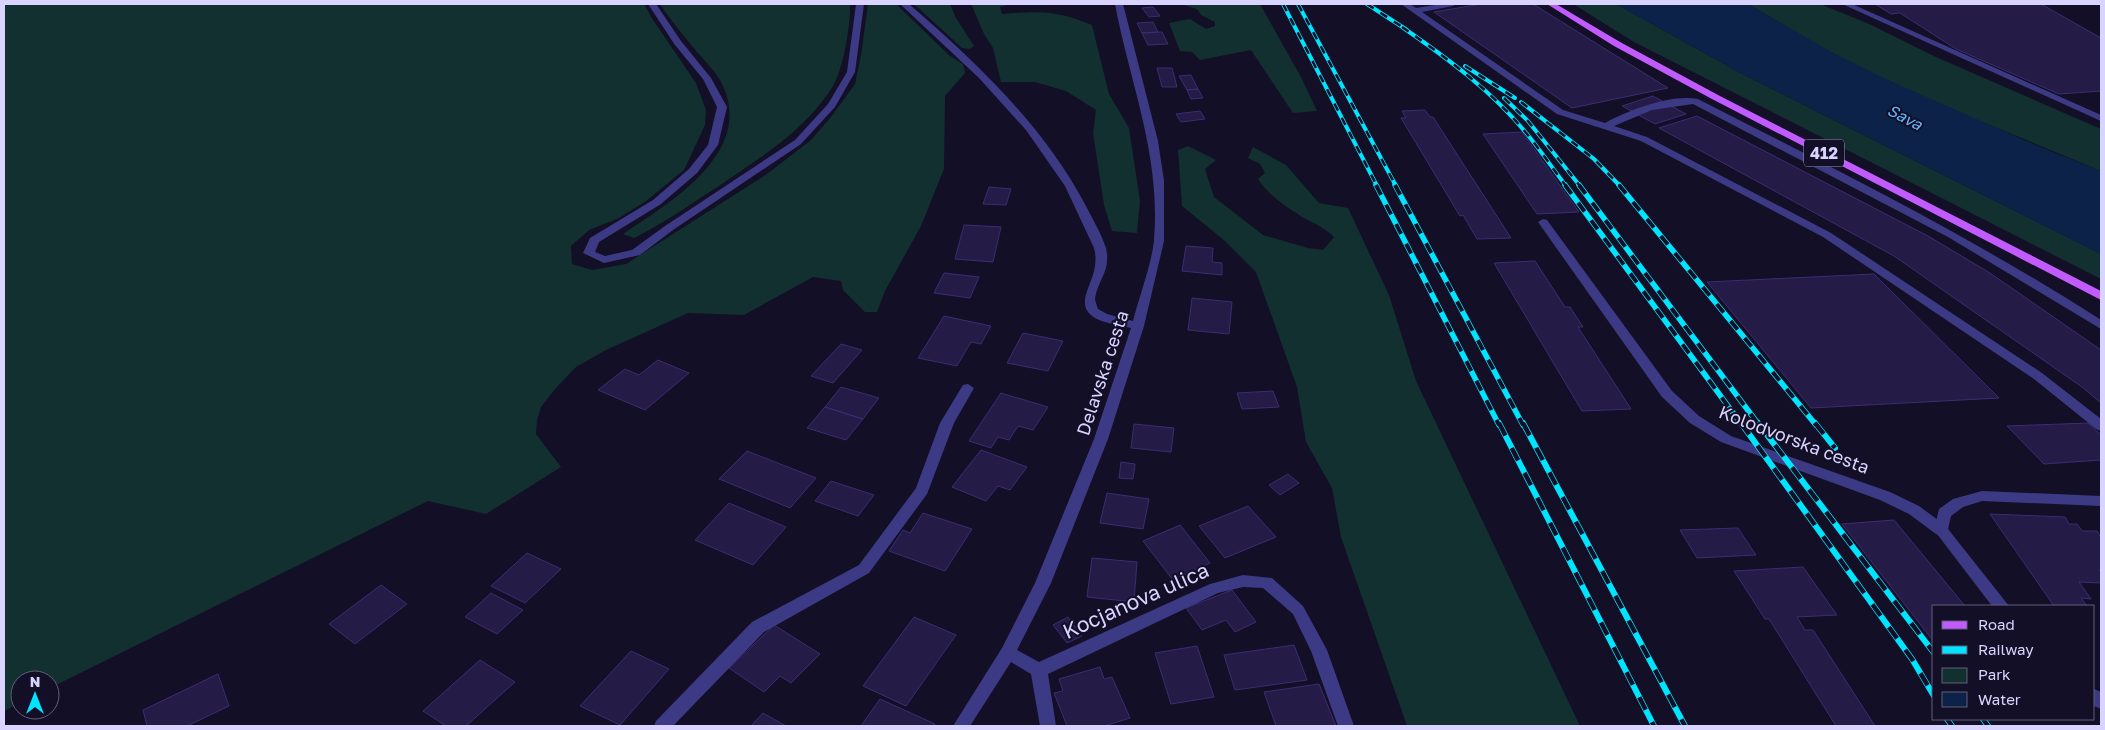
<svg xmlns="http://www.w3.org/2000/svg" width="2105" height="730" font-family="'Golos Text',sans-serif">
<style>
.green{fill:#12302f}
.water{fill:#0c2248}
.building{fill:#241b47;stroke:#3b2d73}
.lines{fill:none;stroke-linecap:round;stroke-linejoin:round}
.service{fill:#3d3a85;fill-rule:evenodd}
.minor{fill:#3d3a85;fill-rule:evenodd}
.primary{fill:#c25bff;fill-rule:evenodd}
.rail-far2-casing{stroke:#00e5ff;stroke-width:4}
.rail-far1-casing{stroke:#00e5ff;stroke-width:5.5}
.rail-casing{stroke:#00e5ff;stroke-width:6}
.rail-far2{stroke:#130f26;stroke-width:2.5;stroke-dasharray:8;stroke-linecap:butt}
.rail-far1{stroke:#130f26;stroke-width:4;stroke-dasharray:11;stroke-linecap:butt}
.rail{stroke:#130f26;stroke-width:4.5;stroke-dasharray:14;stroke-linecap:butt}
.labels{text-anchor:middle;stroke-width:4;stroke-linejoin:round;paint-order:stroke}
.far-water-label{font-size:16px;font-style:italic;fill:#62b6ff;stroke:#130f26}
.shield{fill:#130f26;stroke:#9e99be;stroke-width:1}
.shield-label{font-size:16px;font-weight:bold;fill:#d9d4ff}
.street-label{font-size:18px;fill:#d9d4ff;stroke:#130f26}
.near-street-label{font-size:21px;fill:#d9d4ff;stroke:#130f26}
</style>
<rect width="100%" height="100%" fill="#130f26"/>
<!-- green -->
<path class="green" d="M4,4h640l9,16 43,63 10,27 -1,15 -21,45 -38,31 -27,17 -30,12 -18,16 1,18 20,6 34,-6 141,-90 44,-34 20,-23 24,-33 6,-29 7,-51h28l53,51 14,9 2,9 -20,23 -1,73 -23,57 -36,65 -8,21h-12l-22,-22 -2,-9 -28,-4 -69,38 -56,-2 -82,37 -30,17 -21,22 -14,18 -4,13 -1,14 25,33 -75,47 -58,-13 -378,187v-8h-30v23l-16,8z
M660,4h190c1,19 -7,66 -17,82 -28,45 -72,71 -114,100 -28,18 -55,37 -85,52l-11,-4c48,-32 134,-83 98,-152 -6,-11 -16,-21 -24,-30 -13,-16 -26,-31 -37,-48z
M914,4h36l6,14 18,28 -4,3 -8,-1z
M971,4h39l-10,3 2,7c37,-3 55,-4 90,11l17,69 20,34 11,73 -3,32 -25,-2 -8,-26 -11,-72 3,-23 -30,-19 -31,-9h-34l-8,-34 -9,-14z
M1180,4h80l42,75 15,32 -24,2 -42,-63 -51,10 -8,-8 -12,-1 -11,-28 21,-4 16,10 9,-3v-4l-14,-7 -4,-6z
M1573,4h43l128,71 357,179v25l-467,-237z
M1748,4h72l47,19 69,34 165,72v42c-83,-35 -167,-67 -247,-107 -37,-18 -71,-40 -106,-60z
M1188,146l28,14 -11,9 9,28 49,38 45,13 15,2 11,-13c-9,-9 -19,-13 -30,-19 -16,-10 -36,-23 -46,-39l7,-6 -5,-9 -12,-6 5,-11 33,18 33,38 29,5 41,87 27,86 164,345h-173l-66,-189 -9,-49 -26,-46 -9,-55 -41,-115 -31,-31 -43,-35 -4,-56z"/>
<!-- water -->
<path class="water" d="M1616,4h132l83,48 59,29 148,65 63,25v83l-357,-179z"/>
<!-- building -->
<path class="building" d="M1481,4h52l135,84 -96,20 -138,-96z
M1875,4h166l60,34v53l-42,3 -103,-45 -56,-36 -9,1z
M1153,7l7,9 -11,1 -7,-9z
M1153,22l5,10 -16,1 -5,-10z
M1162,32l6,12 -20,1 -6,-12z
M1157,68h15l5,19h-15z
M1191,75l7,14 -11,1 -8,-14z
M1198,89l5,9 -12,1 -4,-9z
M1653,96l33,18 -31,10 -33,-18z
M1425,110l5,7h3l78,121 -34,1 -14,-24 -3,1 -59,-98h5l-4,-7z
M1200,111l5,8 -24,3 -5,-8z
M1697,116l231,120 62,37 111,77v53l-19,-16 -188,-131 -235,-128z
M1522,132l57,80 -42,2 -54,-80z
M989,187l22,2 -5,16 -23,-1z
M964,225l37,2 -8,35 -38,-3z
M1186,246l27,2 -1,14 10,1v12l-40,-4z
M1535,261l30,46h5l13,20h-5l53,82 -49,2 -88,-148z
M944,273l35,4 -9,21 -36,-5z
M1874,274l125,124 -188,10 -104,-126z
M1192,298l40,4 -3,32 -41,-4z
M944,316l47,10 -10,18 -10,-2 -14,24 -39,-8z
M1023,333l40,8 -15,30 -41,-8z
M841,344l21,6 -29,33 -22,-7z
M658,360l31,13 -44,37 -47,-20 27,-21 14,6z
M841,387l38,11 -16,21 -38,-12z
M1273,391l6,16 -37,2 -5,-16z
M1001,393l47,14 -15,23 -15,-4 -9,14 -11,-3 -7,11 -22,-7z
M825,407l38,12 -17,21 -39,-12z
M2088,423l13,12v25l-57,4 -37,-38z
M1134,424l40,4 -3,24 -40,-4z
M981,450l46,17 -17,23 -12,-4 -12,15 -34,-14z
M747,451l69,27 -26,30 -71,-29z
M1121,462l14,2 -2,15 -14,-1z
M1288,474l11,9 -19,12 -11,-10z
M831,481l43,14 -16,21 -43,-15z
M1107,493l42,6 -6,30 -43,-6z
M729,503l57,24 -33,38 -58,-25z
M1248,506l28,31 -51,21 -26,-32z
M923,513l49,16 -27,42 -56,-20 14,-21 7,3z
M1990,514l75,3 4,7h8l5,7h15l4,7v32h-2l2,2v11l-22,-1 12,17 -10,-1 6,8h-33z
M1894,520l71,86h-31v36l-92,-118z
M1180,525l30,38 -37,17 -30,-39z
M1738,528l18,27 -59,3 -17,-28z
M527,553l34,16 -36,34 -34,-17z
M1092,558l45,4 -3,40 -47,-5z
M1803,567l34,48 -40,2 8,13h8l62,96h-39l-67,-107h-4l-31,-48z
M381,585l26,19 -52,40 -26,-20z
M1232,590l24,32 -21,10 -9,-12 -24,10 -16,-22z
M491,593l32,17 -26,24 -32,-17z
M914,617l42,18 -50,71 -43,-20z
M1068,617l14,19 -15,7 -14,-18z
M774,625l46,29 -29,29 -11,-7 -16,16 -35,-24z
M1294,645l13,35 -72,10 -11,-35z
M1197,646l17,51 -43,7 -16,-51z
M631,651l38,18 -49,56 -40,-19z
M480,660l35,22 -49,44h-20l-23,-15z
M1100,667l4,12 8,-2 18,41 -26,8h-37l-13,-33 9,-2 -4,-12z
M218,674l11,32 -42,20h-40l-4,-16z
M1319,684l17,42h-60l-12,-34z
M880,699l55,25 -1,2h-73z
M763,713l23,13h-35z"/>
<g class="lines">
<!-- service -->
<path class="service" d="M1401,4h9l6,4 25,-4h16l-4,2 -31,6 141,98 42,13c24,-13 66,-29 93,-24 137,70 274,138 403,221v9l-153,-92 -255,-133 -41,6 -38,16 33,11 184,96 211,140 59,46v12l-5,-2 -62,-50 -211,-142 -182,-96 -84,-27z
M1842,4h10l249,111v6z
M1543,219l4,1 125,171 27,25 32,20 159,56 29,14 27,20 2,4 -2,4 -5,2 -5,-2 -27,-20 -29,-14 -159,-58 -31,-19 -28,-26 -124,-175z"/>
<!-- minor -->
<path class="minor" d="M648,4h8l25,37 30,37 16,29 -9,38 -21,28 -36,31 -62,38 -4,10 10,4 27,-6 33,-24 130,-86 33,-36 19,-32 9,-68h8l-9,68 -20,35 -34,37 -128,86 -33,25 -36,8 -21,-10 7,-15 63,-38 36,-31 19,-24 9,-38 -14,-28 -28,-34z
M900,4h9c68,59 134,121 177,202 7,14 15,27 20,42 5,23 -7,30 -11,50 0,3 2,8 3,11l9,5 26,7c6,-24 19,-58 21,-81 7,-85 -24,-156 -39,-236h8l35,137 6,40v60l-20,85 -36,113 -57,144 -34,67 22,12 171,-78 33,-9 29,3 31,28 24,44 27,76h-16l-27,-75 -18,-37 -30,-26 -20,-1 -25,6 -170,81 8,52h-16l-9,-52 -20,-12 -41,64h-17l49,-78 33,-65 59,-144 37,-111c-11,-3 -24,-4 -34,-9 -23,-12 -7,-30 -3,-48 2,-8 2,-16 0,-23l-29,-62 -39,-56 -47,-52z
M968,384l6,4 -20,35 -27,71 -58,79 -105,59 -91,94h-19l2,-5 96,-99 107,-57 57,-77 24,-65 23,-38z
M1982,491l119,5v10l-119,-5 -19,6 -12,9 -3,13 61,77h-17l-58,-76 5,-21 14,-10z
M2094,689l7,3v17l-7,-3z"/>
<!-- primary -->
<path class="primary" d="M1547,4h9l64,38 98,53 383,196v9l-389,-201 -98,-53z"/>
<!-- rail-far2 casing -->
<g class="rail-far2-casing">
<path id="rail-far2" d="M1283,4l94,182
M1298,4l98,182
M1367,4l40,26
M1402,27c45,31 90,64 125,107 14,17 26,35 39,52
M1465,66l50,32
M1504,98l24,23 52,65
M1521,102l73,57 26,27"/>
</g>
<!-- rail-far1 casing -->
<g class="rail-far1-casing">
<path id="rail-far1" d="M1376,185l123,240
M1395,185l128,240
M1565,185l177,240
M1579,185l180,240
M1619,185l197,240"/>
</g>
<!-- rail casing -->
<g class="rail-casing">
<path id="rail" d="M1499,423l155,303
M1523,423l162,303
M1741,423l171,236 22,37
M1758,423l176,230
M1815,423l20,25
M1947,719l5,7
M1983,719l5,7"/>
</g>
<!-- rail-far2 -->
<use href="#rail-far2" class="rail-far2"/>
<!-- rail-far1 -->
<use href="#rail-far1" class="rail-far1"/>
<!-- rail -->
<use href="#rail" class="rail"/>
</g>
<g class="labels">
<!-- far-water labels -->
<g class="far-water-label">
<text transform="translate(1905 117) rotate(28)" y="6">Sava</text>
</g>
<!-- shield labels -->
<rect class="shield" x="1804" y="139.5" width="40" height="27" rx="4"/>
<g class="shield-label">
<text x="1824" y="159">412</text>
</g>
<!-- street labels -->
<g class="street-label">
<text transform="translate(1103 373) rotate(-72)" y="6">Delavska cesta</text>
<text transform="translate(1794 440) rotate(21)" y="6">Kolodvorska cesta</text>
</g>
<!-- near-street labels -->
<g class="near-street-label">
<text transform="translate(1136 601) rotate(-24)" y="7">Kocjanova ulica</text>
</g>
</g>
<!-- border -->
<rect width="2105" height="730" fill="none" stroke="#d9d4ff" stroke-width="10"/>
<!-- legend -->
<rect x="1932" y="605" width="162" height="115" fill="#130f26" stroke="#625e7d"/>
<rect x="1942" y="621" width="25" height="8" fill="#c25bff" stroke="#625e7d"/>
<text x="1978" y="630" font-size="15" fill="#d9d4ff">Road</text>
<rect x="1942" y="646" width="25" height="8" fill="#00e5ff" stroke="#625e7d"/>
<text x="1978" y="655" font-size="15" fill="#d9d4ff">Railway</text>
<rect x="1942" y="668" width="25" height="15" fill="#12302f" stroke="#625e7d"/>
<text x="1978" y="680" font-size="15" fill="#d9d4ff">Park</text>
<rect x="1942" y="692" width="25" height="15" fill="#0c2248" stroke="#625e7d"/>
<text x="1978" y="705" font-size="15" fill="#d9d4ff">Water</text>
<!-- north arrow -->
<g transform="translate(35 695)"><circle r="24" fill="#130f26" stroke="#625e7d"/>
<path d="M0-4L9 19L0 12L-9 19Z" fill="#00e5ff"/>
<text y="-8" font-size="14" font-weight="bold" text-anchor="middle" fill="#d9d4ff">N</text>
</g>
</svg>
